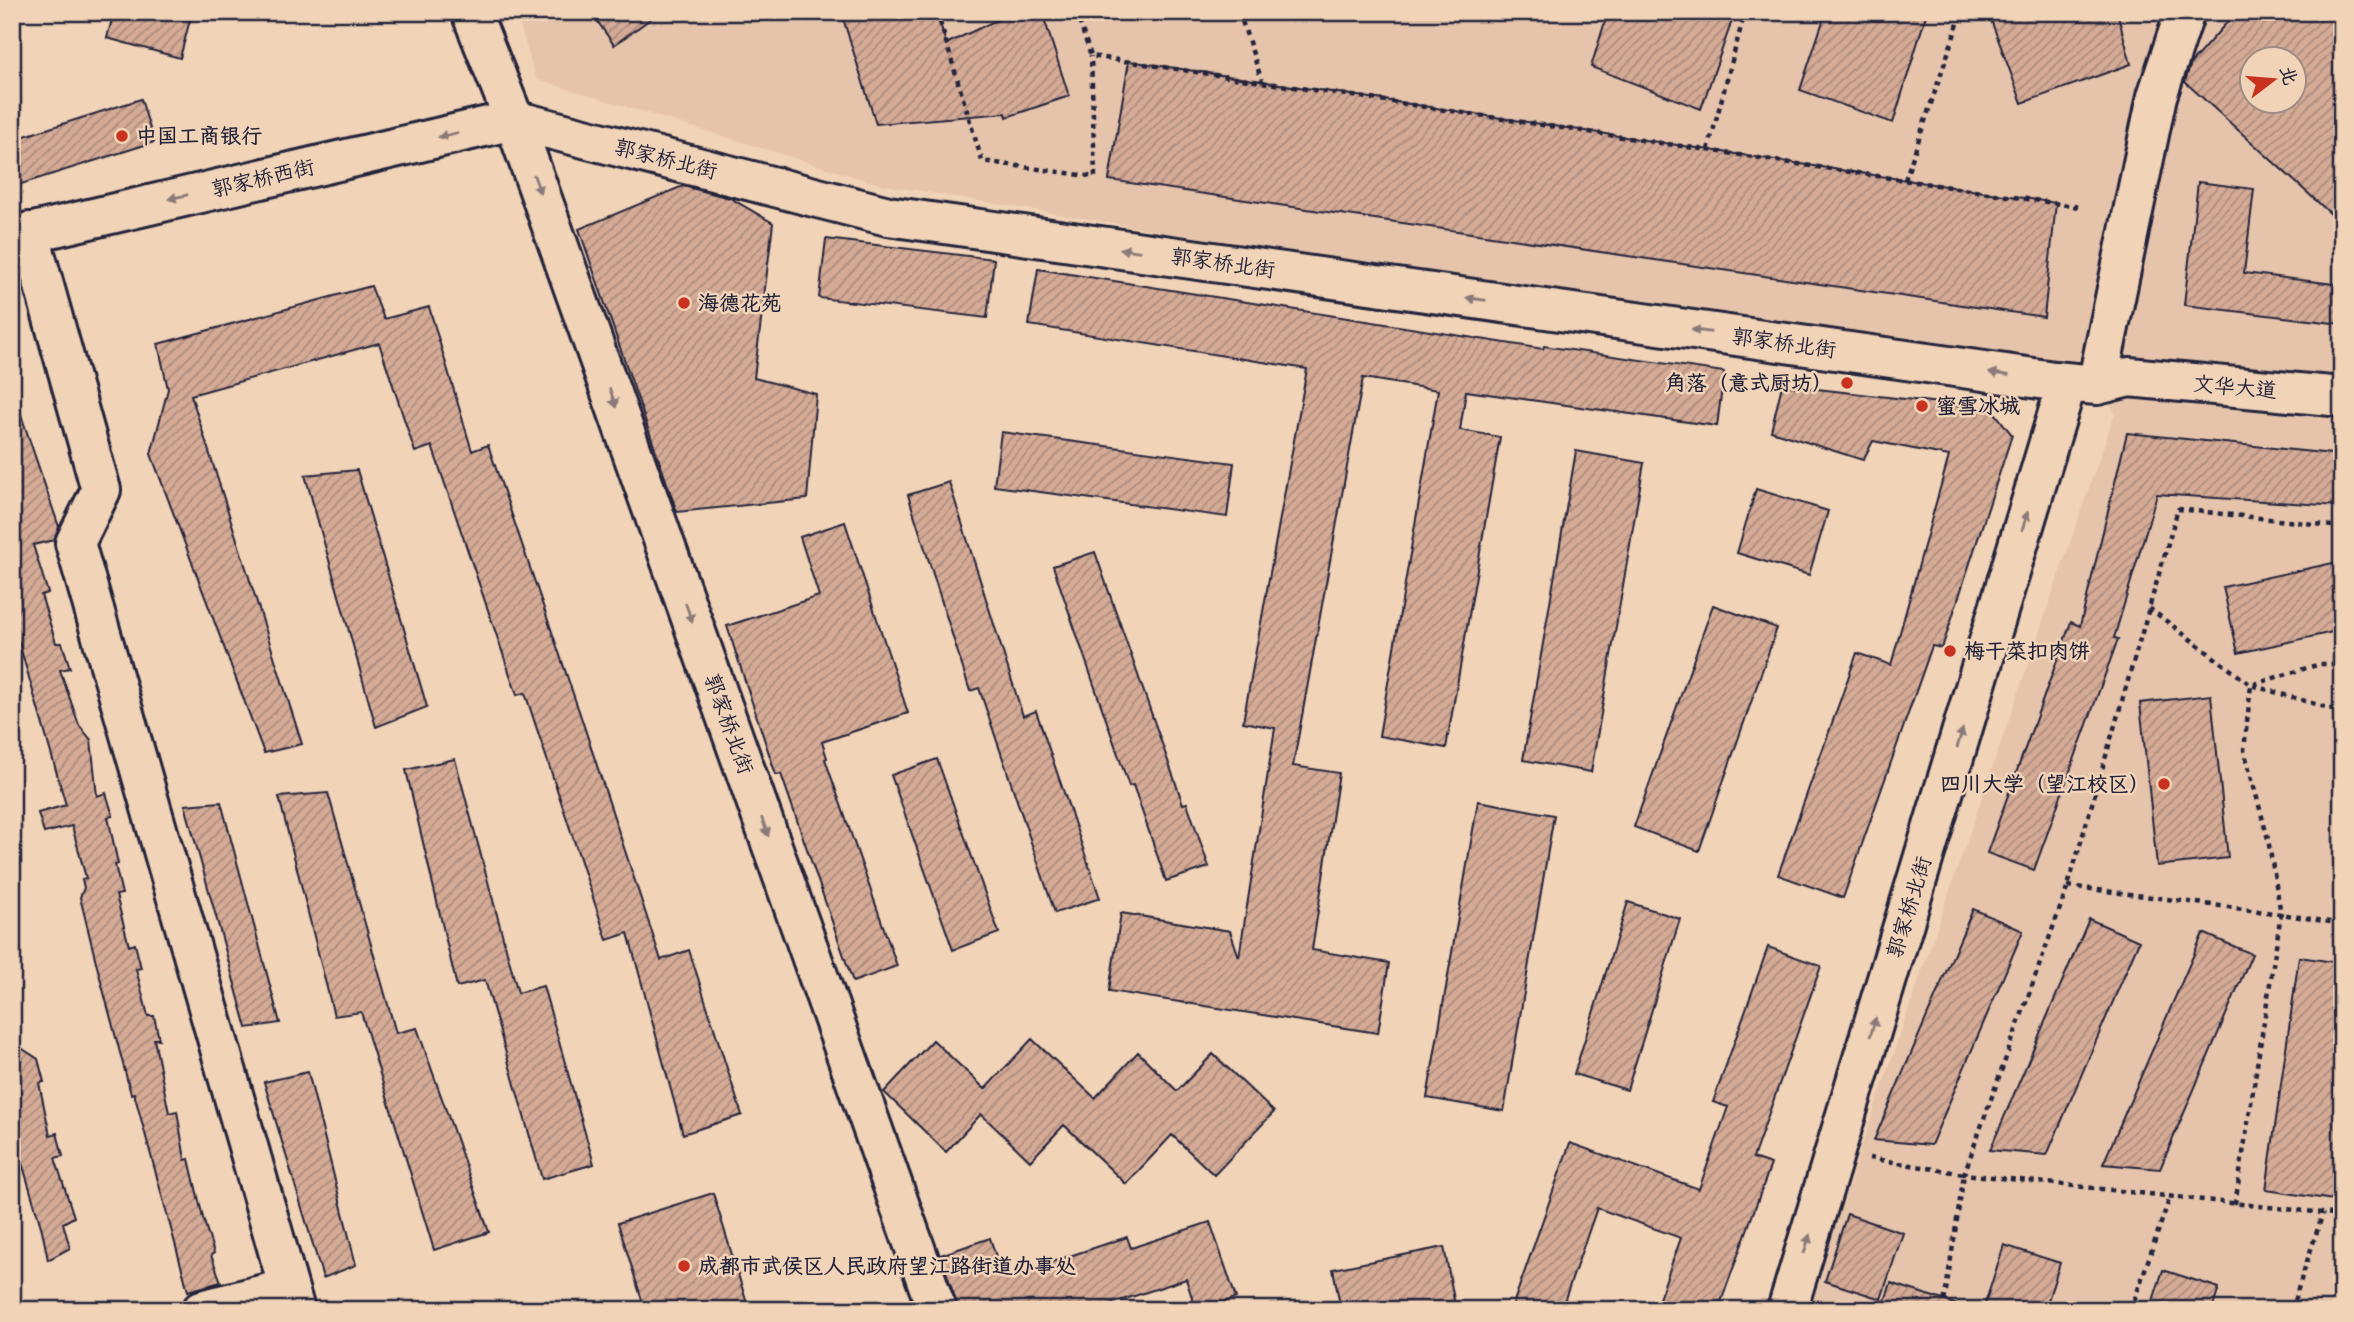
<svg xmlns="http://www.w3.org/2000/svg" width="2354" height="1322" font-family="'Patrick Hand','LXGW WenKai TC',sans-serif">
<style>
.built{fill:#e5c4ab;fill-rule:evenodd}
.building{fill:url(#building-hatch);stroke:#22223b;stroke-width:2;fill-rule:evenodd}
.lines{fill:none;stroke-linecap:round;stroke-linejoin:round}
.minor-casing{stroke:#22223b;stroke-width:44}
.path{stroke:#22223b;stroke-width:4.5;stroke-dasharray:5 5;stroke-linecap:butt}
.minor{stroke:#f1d3b7;stroke-width:38}
.oneway{fill:#8a7a79}
.poi-dot{fill:#c8321e;stroke:#f1d3b7;stroke-width:2.5}
.labels{text-anchor:middle;stroke-width:5;stroke-linejoin:round;paint-order:stroke}
.poi-label{font-size:21px;font-weight:bold;fill:#22223b;stroke:#f1d3b7;text-anchor:start}
.street-label{font-size:21px;fill:#22223b;stroke:#f1d3b7}
</style>
<defs>
<pattern id="building-hatch" width="6" height="6" patternUnits="userSpaceOnUse" patternTransform="scale(1.75)"><rect width="6" height="6" fill="#d5ab96"/><path d="M-1 1l2-2M0 6l6-6M5 7l2-2" fill="none" stroke="#ac8b7c"/></pattern>
</defs>
<rect width="100%" height="100%" fill="#f1d3b7"/>
<filter id="ink" filterUnits="userSpaceOnUse"><feTurbulence type="fractalNoise" baseFrequency=".0143" numOctaves="2"/><feDisplacementMap in="SourceGraphic" scale="14" xChannelSelector="R" yChannelSelector="G"/><feConvolveMatrix kernelMatrix="1 2 1 2 8 2 1 2 1" color-interpolation-filters="sRGB"/></filter>
<g filter="url(#ink)">
<!-- built -->
<path class="built" d="M516,12h1826v1298h-533l49,-154 257,-743 -18,-28 -43,-4 -1175,-197 -343,-105zM2252,60h42v42h-42z"/>
<!-- building -->
<path class="building" d="M114,12h78l-12,46 -73,-20z
M591,12h69l-46,33z
M841,12h96l9,32 53,-25 -2,-7h45l27,84 -62,21 -1,-4 -130,11z
M1608,12h127l-34,97 -110,-42z
M1826,12h101l-34,111 -93,-33z
M1988,12h129l14,52 -109,39z
M2236,12h94l12,11v201l-157,-142 6,-19zM2252,60h42v42h-42z
M1129,61l927,142 -12,114 -935,-137z
M141,99l13,43 -142,45v-47z
M2198,182l56,7 -10,84 98,12v39l-158,-19z
M683,186l47,12 43,25 -19,155 62,16 -9,105 -130,13 -98,-283z
M826,239l168,20 -7,59 -168,-20z
M1038,269l505,80 1,-3 180,26 -7,54 -251,-35 -6,39 40,7 -54,311 -67,-12 59,-346 -75,-12 -70,388 46,7 -27,177 77,13 -11,70 -269,-42 12,-78 109,18 9,26 36,-229 -32,-6 64,-353 -278,-44z
M371,286l13,33 45,-12 43,144 16,-6 91,266 82,249 28,-10 53,165 -59,19 -55,-201 -21,7 -82,-247 -8,2 -85,-249 -17,6 -36,-109 -188,52 111,349 -38,9 -113,-299 17,-65 -10,-45z
M1782,385l210,24 20,26 -70,213 -10,-2 -89,252 -65,-23 79,-222 34,12 58,-209 -76,-15 -10,19 -92,-29z
M12,403h5l42,124 -4,13 -22,5 15,48 -7,2 15,48h6l8,25 -10,2 19,55 12,15 6,56 9,-3 7,23 -5,1 10,47 -3,1 7,29 -6,1 13,51 6,-2 6,24 -5,1 12,47h6l5,23h-5l15,74 8,-2 8,49 4,-1 14,59 11,35 -3,2 10,27 -33,9 -54,-198 -3,1 -33,-124 -18,-73 4,-9 -2,-9 4,-1 -14,-52 -28,7 -6,-20 28,-8 -54,-186z
M1001,432l233,31 -7,54 -233,-31z
M2127,433l215,22v37l-3,14 -182,-12 -43,144 4,1 -84,231 -47,-17 84,-231 9,4z
M1576,451l68,12 -53,309 -68,-12z
M357,470l70,237 -51,20 -71,-252z
M949,482l74,234 13,-5 64,187 -45,15 -76,-225 -9,3 -62,-196z
M1756,489l72,22 -19,64 -72,-22z
M845,522l63,191 -86,29 5,16 -2,1 72,207 -44,16 -72,-208 -5,1 -49,-149 92,-30 -19,-59z
M1095,552l88,252 4,-1 22,64 -43,14 -33,-96 -4,1 -76,-220z
M2342,561v69l-104,23 -15,-66z
M1713,605l64,23 -78,223 -65,-24z
M2211,695l17,163 -71,8 -17,-163z
M455,759l63,234 25,-7 51,178 -52,15 -57,-199 -28,7 -51,-217z
M937,759l62,174 -46,17 -62,-175z
M328,793l68,240 21,-5 72,204 -55,18 -73,-238 -27,4 -55,-219z
M1478,801l76,14 -50,296 -77,-13z
M221,802l59,221 -33,5 -62,-223z
M1628,902l52,17 -53,171 -53,-16z
M1973,909l50,22 -92,214 -57,-5z
M2089,919l50,22 -92,214 -57,-5z
M2203,933l49,21 -92,215 -57,-5z
M1768,947l53,19 -68,192 18,6 -53,146h-63l26,-72 -84,-30 -36,102h-50l59,-167 129,46 29,-82 -15,-5z
M2299,957l43,6v178l-8,59 -68,-10z
M1032,1039l63,59 43,-46 39,39 36,-37 61,58 -60,63 -42,-40 -46,49 -62,-59 -34,36 -49,-47 -35,38 -62,-60 49,-52 52,49z
M12,1042l26,17 6,23 -5,1 11,52 7,-2 6,23 -8,2 19,59 -11,6 7,25 -22,12 -6,-30 -30,-101z
M308,1072l48,193 -33,13 -59,-196z
M713,1193l36,117h-104l-27,-87z
M1847,1214l56,19 -22,66 -56,-18z
M1210,1222l26,76 -34,12h-6l-10,-31 -94,31h-134l-17,-55 49,-17 13,40 124,-41 4,11z
M2004,1245l56,18 -15,47h-62z
M1444,1247l12,63h-115l-8,-41z
M2163,1270l56,18 -7,22h-62z
M1891,1283l67,22 -1,5h-75z"/>
<g class="lines">
<!-- minor casing -->
<g class="minor-casing">
<path id="minor" d="M471,12l43,108 423,1190
M29,232l72,258 -26,53 220,767
M12,237l502,-117 374,96 1166,165 43,4 32,-8 213,20
M2097,385l60,-289 28,-84
M202,1310l86,-22
M1787,1310l280,-927"/>
</g>
<!-- path -->
<path class="path" d="M937,12l45,149 113,16 -4,-121
M1076,12l15,44 989,151
M1239,12l23,69
M1241,17l15,-5
M1708,150l37,-138
M1905,180l57,-168
M2342,527l-164,-18 -110,377 -104,288 378,41
M2149,608l102,77 91,27
M2068,886l213,28 61,10
M1869,1158l95,16 -21,136
M2235,1204l46,-290 -13,-75 -24,-89 7,-65 69,-21h22
M2131,1310l39,-113
M2291,1310l32,-97"/>
<!-- minor -->
<use href="#minor" class="minor"/>
</g>
<!-- one-way arrows -->
<defs><path id="oneway-solid" d="M-6-.8H1V-3.2L6.5 0L1 3.2V.8H-6Z" transform="scale(1.75)"/></defs>
<g class="oneway">
<use href="#oneway-solid" transform="translate(448 135) rotate(167)"/>
<use href="#oneway-solid" transform="translate(537 184) rotate(70)"/>
<use href="#oneway-solid" transform="translate(178 197) rotate(167)"/>
<use href="#oneway-solid" transform="translate(1130 250) rotate(-172)"/>
<use href="#oneway-solid" transform="translate(1476 299) rotate(-172)"/>
<use href="#oneway-solid" transform="translate(1701 331) rotate(-172)"/>
<use href="#oneway-solid" transform="translate(1999 374) rotate(-172)"/>
<use href="#oneway-solid" transform="translate(613 398) rotate(70)"/>
<use href="#oneway-solid" transform="translate(2025 521) rotate(-73)"/>
<use href="#oneway-solid" transform="translate(689 613) rotate(70)"/>
<use href="#oneway-solid" transform="translate(1960 738) rotate(-73)"/>
<use href="#oneway-solid" transform="translate(765 827) rotate(70)"/>
<use href="#oneway-solid" transform="translate(1873 1027) rotate(-73)"/>
<use href="#oneway-solid" transform="translate(1807 1244) rotate(-73)"/>
</g>
</g>
<!-- markers -->
<g class="poi-dot">
<circle cx="122" cy="136" r="7"/>
<circle cx="684" cy="303" r="7"/>
<circle cx="1847" cy="383" r="7"/>
<circle cx="1922" cy="406" r="7"/>
<circle cx="1950" cy="651" r="7"/>
<circle cx="2164" cy="784" r="7"/>
<circle cx="684" cy="1266" r="7"/>
</g>
<g class="labels">
<!-- poi labels -->
<g class="poi-label">
<text x="136" y="143">中国工商银行</text>
<text x="698" y="310">海德花苑</text>
<text x="1833" y="390" text-anchor="end">角落（意式厨坊）</text>
<text x="1936" y="413">蜜雪冰城</text>
<text x="1964" y="658">梅干菜扣肉饼</text>
<text x="2150" y="791" text-anchor="end">四川大学（望江校区）</text>
<text x="698" y="1273">成都市武侯区人民政府望江路街道办事处</text>
</g>
<!-- street labels -->
<g class="street-label">
<text transform="translate(666 159) rotate(14)" y="7">郭家桥北街</text>
<text transform="translate(263 178) rotate(-13)" y="7">郭家桥西街</text>
<text transform="translate(1223 263) rotate(8)" y="7">郭家桥北街</text>
<text transform="translate(1784 343) rotate(8)" y="7">郭家桥北街</text>
<text transform="translate(2235 387) rotate(5)" y="7">文华大道</text>
<text transform="translate(729 724) rotate(70)" y="7">郭家桥北街</text>
<text transform="translate(1909 907) rotate(-73)" y="7">郭家桥北街</text>
</g>
</g>
<!-- margin -->
<rect width="2354" height="1322" fill="none" stroke="#f1d3b7" stroke-width="42"/>
<rect x="21" y="21" width="2312" height="1280" fill="none" stroke="#22223b" stroke-width="2.5" filter="url(#ink)"/>
<!-- north arrow -->
<g transform="translate(2273 80) rotate(74)"><circle r="33" fill="#f1d3b7" stroke="#9e8c85" stroke-width="2"/>
<path d="M0-5L12 26L0 18L-12 26Z" fill="#c8321e"/>
<text y="-10" font-size="19" font-weight="bold" text-anchor="middle" fill="#22223b">北</text>
</g>
</svg>
